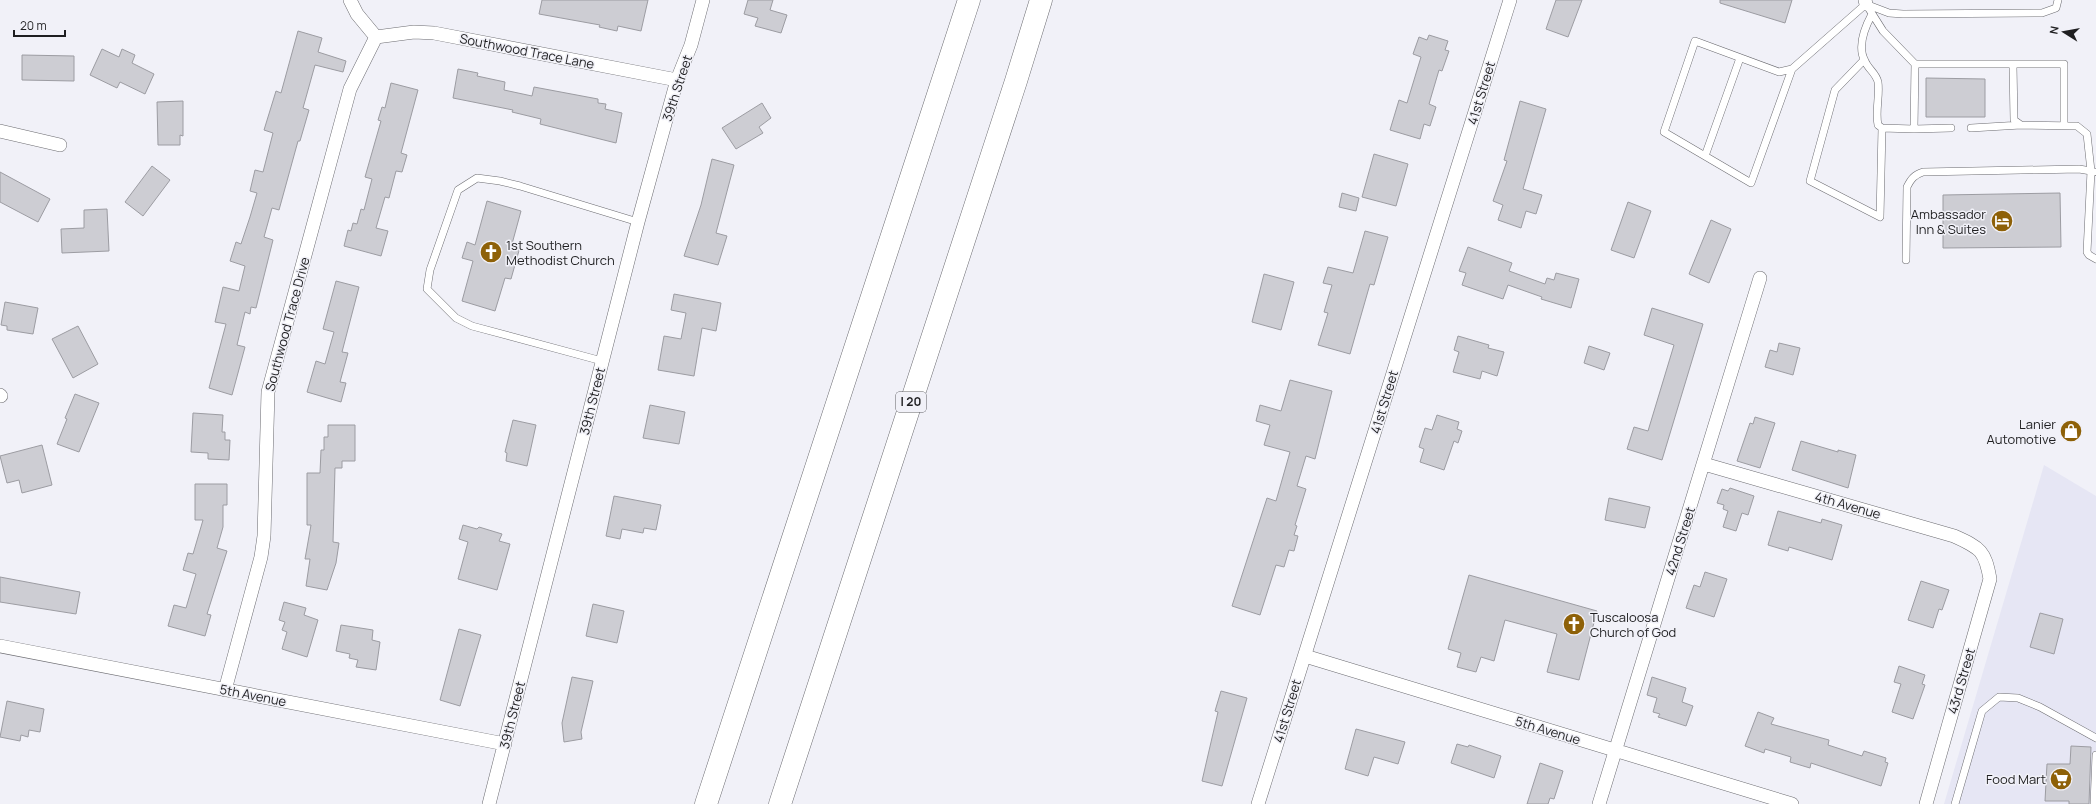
<svg xmlns="http://www.w3.org/2000/svg" width="2096" height="804" font-family="Manrope,sans-serif">
<style>
.built{fill:#e6e6f4}
.building{fill:#cdcdd3;stroke:#9c9ca2}
.lines{fill:none;stroke-linecap:round;stroke-linejoin:round}
.lane-casing{stroke:#6c6c71;stroke-width:8}
.street-casing{stroke:#6c6c71;stroke-width:14}
.highway-casing{stroke:#6c6c71;stroke-width:23}
.lane{stroke:#fff;stroke-width:7}
.street{stroke:#fff;stroke-width:13}
.highway{stroke:#fff;stroke-width:22}
.labels{text-anchor:middle;stroke-width:3;stroke-linejoin:round;paint-order:stroke}
.shield{fill:#f1f1f8;stroke:#5e5e62;stroke-width:1}
.shield-label{font-size:12px;font-weight:bold;fill:#1f1f21}
.street-label{font-size:13px;fill:#1f1f21;stroke:#f1f1f8}
.poi-label{font-size:13px;fill:#1f1f21;stroke:#f1f1f8;text-anchor:end}
</style>
<rect width="100%" height="100%" fill="#f1f1f8"/>
<!-- built -->
<path class="built" d="M2044,465l52,31v308h-152z"/>
<!-- building -->
<path class="building" d="M542,0h106l-7,31 -23,-5 -1,5 -18,-4 1,-2 -61,-11z
M748,0h25l-3,10 17,5 -6,18 -26,-7 3,-8 -14,-4z
M1556,0h26l-14,37 -22,-8z
M1720,0h72l-7,23 -65,-20z
M298,31l24,7 -4,14 28,9 -3,11 -28,-7 -12,43 6,2 -9,31h-2l-19,69 -7,-2 -8,29 9,3 -17,68 -5,-1 -1,7 -5,-2 -8,33 8,2 -13,48 -23,-7 17,-64 -11,-2 8,-35 16,4 6,-25 -15,-5 6,-19 5,2 9,-27 7,-24 -7,-2 5,-21 8,2 10,-39 -9,-3 12,-39 5,2z
M1429,35l19,6 -3,9 4,1 -7,20 -3,-1 -10,34 7,3 -6,19 -6,-2 -4,15 -30,-9 9,-30 8,3 14,-46 -8,-3 6,-17 8,3z
M102,49l17,8 3,-8 13,6 -3,8 22,11 -9,20 -25,-12 -3,6 -27,-13z
M22,55l52,1v25l-52,-1z
M458,69l20,4 -1,3 28,6 -1,8 28,6 2,-9 64,12v4l8,1 -1,5 17,4 -6,30 -76,-19 1,-5 -29,-7 1,-2 -60,-12z
M1926,78l59,1v38h-59z
M391,83l27,7 -17,63 6,2 -5,17 -6,-1 -7,27 -4,-1 -9,31 12,3 -7,25 -37,-10 4,-16 3,1 2,-8 4,1 4,-15 3,1 8,-31 -7,-2 16,-56 -3,-1 4,-13 3,1z
M183,101v35l-3,-1v10h-22l-1,-43z
M1520,101l26,8 -23,80 19,6 -6,19 -10,-3 -5,17 -23,-8 5,-15 -10,-4 14,-40 -3,-1z
M762,103l9,15 -12,9 4,6 -27,16 -14,-21z
M1374,154l34,10 -12,42 -34,-9z
M712,159l22,6 -18,68 11,3 -9,29 -34,-9 17,-51z
M152,166l18,14 -27,36 -18,-14z
M0,172l50,27 -12,23 -38,-20z
M1342,193l17,5 -3,13 -17,-4z
M2060,193l1,54 -118,1v-53z
M487,201l34,10 -9,33 8,3 -9,32 -6,-1 -10,33 -33,-10 11,-40 -11,-3 5,-16 8,3z
M1628,202l23,9 -17,47 -23,-8z
M107,209l2,42 -47,2 -1,-24 23,-1v-18z
M1711,220l20,9 -22,54 -20,-9z
M1365,231l23,6 -14,48 -4,-1 -20,70 -32,-9 10,-32 -4,-1 8,-27 -9,-2 5,-16 25,6z
M1468,247l44,16 -3,8 36,13 2,-6 7,2 2,-7 23,6 -8,29 -30,-9 1,-2 -34,-12 -5,14 -41,-14 4,-12 -7,-2z
M1264,274l30,8 -13,48 -29,-8z
M336,281l23,6 -17,65 6,1 -8,29 6,1 -5,19 -34,-10 9,-31 9,3 9,-32 -11,-3z
M674,294l47,9 -5,28 -14,-3 -8,48 -36,-6 6,-34 17,3 5,-26 -15,-3z
M5,302l33,6 -5,26 -26,-4v-4l-6,-1z
M1652,308l51,16 -41,136 -35,-11 7,-22 14,4 26,-86 -30,-10z
M78,326l20,38 -25,14 -21,-39z
M1458,336l31,9 -1,3 16,4 -7,24 -15,-5 -2,8 -27,-7 6,-20 -5,-2z
M1779,343l21,5 -7,27 -28,-8 5,-17 7,2z
M1589,346l21,7 -6,17 -20,-7z
M1290,380l42,11 -17,68 -9,-3 -9,30 9,3 -11,36 2,1 -3,9 4,1 -4,15 -5,-1 -5,17 -8,-2 -16,50 -28,-9 35,-108 9,3 14,-49 -26,-7 6,-20 -14,-4 4,-16 21,6z
M75,394l24,9 -20,49 -22,-8 10,-25 -2,-1z
M650,405l35,7 -6,32 -36,-6z
M193,413l30,2 -1,17h3v8h5l-1,20 -21,-1v-6l-17,-1z
M1437,415l22,7 -2,7 5,2 -4,12 -4,-2 -10,29 -24,-8 4,-13 -5,-2 6,-19 7,2z
M1755,417l20,6 -15,45 -23,-7 13,-38 3,1z
M513,420l23,5 -9,41 -21,-5 1,-8 -2,-1z
M328,425h27v36h-13v7h-7l-2,74 6,1 -3,20 -9,27 -21,-4 4,-27h-5l6,-34h-4v-52h13l1,-23h3v-13h4z
M1801,441l37,11v-2l18,5 -8,33 -56,-18z
M42,445l10,40 -30,8 -3,-13 -12,3 -7,-27z
M195,484h32v21h-4v22l-6,21 10,3 -20,63 4,1 -6,21 -37,-10 6,-21 12,3 10,-34 -13,-4 5,-17 5,1 10,-34h-8z
M1730,488l24,8 -6,19 -6,-2 -6,18 -13,-4 5,-16 -5,-2 1,-4 -7,-2 5,-14 6,2z
M614,496l47,9 -5,25 -12,-2 -1,5 -21,-4 -2,10 -14,-3z
M1609,498l41,9 -5,21 -40,-8z
M1778,511l43,12 1,-4 20,6 -10,35 -43,-13 -1,4 -20,-6z
M463,525l14,4 2,-2 23,7 -3,7 11,3 -13,46 -39,-11 10,-37 -9,-3z
M1705,572l22,7 -13,38 -28,-9 8,-23 6,2z
M1469,575l128,36 -18,69 -32,-8 10,-38 -52,-14 -11,41 -13,-4 -5,15 -19,-5 4,-14 -13,-4z
M0,577l80,15 -4,22 -76,-12z
M1921,581l28,9 -7,20 -3,-1 -6,19 -25,-8z
M284,602l22,6 -2,7 14,5 -11,37 -25,-8 5,-17 -5,-2 3,-8 -6,-2z
M593,604l31,7 -7,32 -31,-7z
M2040,613l23,6 -9,35 -24,-7z
M341,625l32,5 -1,10 8,2 -4,28 -20,-3 2,-7 -9,-2 1,-4 -14,-3z
M459,629l22,6 -21,71 -20,-6z
M1899,666l26,9 -3,9 3,1 -12,34 -21,-7 9,-28 -7,-2z
M572,677l21,4 -12,51 1,7 -18,3 -2,-19z
M1652,677l34,11 -4,14 11,4 -7,20 -28,-9 2,-3 -7,-2 4,-14 -10,-3z
M1221,691l26,7 -25,88 -20,-5 16,-69 -3,-1z
M7,701l37,8 -4,23 -11,-2 -1,7 -7,-2 -1,6 -20,-4z
M1758,712l16,6 -3,6 58,16 -1,5 34,11 2,-5 22,7 -1,4 3,1 -7,23 -70,-23 -1,5 -20,-6 1,-5 -26,-8 -1,4 -19,-7z
M1356,729l49,13 -7,22 -24,-7 -6,19 -23,-7z
M1457,744l11,3 1,-2 32,11 -7,22 -43,-15z
M2071,746l20,1 -2,57h-20v-3h-24l2,-37h23z
M1540,763l23,8 -9,28 -4,-1 -2,6h-21z"/>
<g class="lines">
<!-- lane casing -->
<g class="lane-casing">
<path id="lane" d="M1866,4l17,27 32,33 -1,65 -32,-1 -4,-3c-3,-14 2,-29 0,-43 -2,-9 -10,-13 -13,-21 -8,-14 0,-34 7,-47
M1868,5l21,8 14,1 139,-1 14,-5 2,-8
M1864,60l-29,30 -25,91 70,36 2,-89
M1915,64h149v62
M2013,65l1,55 7,5 56,1 10,8 4,37 3,1
M1792,69l-41,114 -87,-51 31,-91 84,31 13,-3 74,-65
M1971,128l50,-3
M1914,129l37,-1
M1705,156l35,-98
M1906,260l1,-73c4,-8 7,-12 16,-15l156,-3 12,2 -4,81 2,3 7,4
M602,361l-130,-35 -16,-8 -29,-29 3,-19 28,-80 19,-12 23,3 20,5 118,36
M1955,804l27,-93 17,-14 19,1 22,9 56,31
M2094,804l2,-49"/>
</g>
<!-- street casing -->
<g class="street-casing">
<path id="street" d="M350,0l7,14 19,23
M1865,0l1,4
M376,37l38,-5 20,1 243,47
M0,131l60,14
M0,395l1,1
M1704,464l250,72c27,12 31,15 36,43l-64,225
M0,646l505,98
M1305,656l487,148
M225,690l36,-133 3,-21 4,-144 82,-303 26,-52
M489,804l149,-582 39,-142 14,-35 12,-45
M1258,804l252,-804
M1599,804l161,-526"/>
</g>
<!-- highway casing -->
<g class="highway-casing">
<path id="highway" d="M706,804l263,-804
M780,804l236,-723 25,-81"/>
</g>
<!-- lane -->
<use href="#lane" class="lane"/>
<!-- street -->
<use href="#street" class="street"/>
<!-- highway -->
<use href="#highway" class="highway"/>
</g>
<!-- icons -->
<defs>
<g id="hotel-disc" transform="scale(1.15)"><circle r="9.5" fill="#8e6108" stroke="#f1f1f8"/><path d="M-6-4.5h1.5V1H6V5H4.5V3h-9V5H-6ZM-4 0a1.8 1.8 0 1 1 3.6 0ZM.5 0V-2.5h3Q6-2.5 6 0Z" fill="#fff"/></g>
<g id="church-disc" transform="scale(1.15)"><circle r="9.5" fill="#8e6108" stroke="#f1f1f8"/><path d="M-1.2-6h2.4v3.5h3.3v2.4h-3.3V6h-2.4V-.1h-3.3v-2.4h3.3Z" fill="#fff"/></g>
<g id="shop-disc" transform="scale(1.15)"><circle r="9.5" fill="#8e6108" stroke="#f1f1f8"/><path d="M-5-2.5h2.3a2.7 3.5 0 0 1 5.4 0H5L5.5 6h-11ZM-1.5-2.5h3a1.5 2.3 0 0 0-3 0Z" fill="#fff"/></g>
<g id="supermarket-disc" transform="scale(1.15)"><circle r="9.5" fill="#8e6108" stroke="#f1f1f8"/><path d="M-6-5.5h2.5l.6 2H6L4.5 2H-2.5L-4.4-4H-6ZM-1.5 3.2a1.3 1.3 0 1 0 .1 0ZM3 3.2a1.3 1.3 0 1 0 .1 0Z" fill="#fff"/></g>
</defs>
<g fill-rule="evenodd">
<use href="#hotel-disc" x="2002" y="221"/>
<use href="#church-disc" x="491" y="252"/>
<use href="#shop-disc" x="2071" y="431"/>
<use href="#church-disc" x="1574" y="624"/>
<use href="#supermarket-disc" x="2061" y="779"/>
</g>
<g class="labels">
<!-- shield labels -->
<rect class="shield" x="896" y="392" width="30" height="20" rx="3"/>
<g class="shield-label">
<text x="911" y="406">I 20</text>
</g>
<!-- street labels -->
<g class="street-label">
<text transform="translate(527 51) rotate(11)" y="5">Southwood Trace Lane</text>
<text transform="translate(677 88) rotate(-72)" y="5">39th Street</text>
<text transform="translate(1481 93) rotate(-73)" y="5">41st Street</text>
<text transform="translate(287 324) rotate(-75)" y="5">Southwood Trace Drive</text>
<text transform="translate(592 401) rotate(-76)" y="5">39th Street</text>
<text transform="translate(1384 402) rotate(-73)" y="5">41st Street</text>
<text transform="translate(1848 505) rotate(16)" y="5">4th Avenue</text>
<text transform="translate(1680 541) rotate(-73)" y="5">42nd Street</text>
<text transform="translate(1961 681) rotate(-74)" y="5">43rd Street</text>
<text transform="translate(253 695) rotate(11)" y="5">5th Avenue</text>
<text transform="translate(1287 711) rotate(-73)" y="5">41st Street</text>
<text transform="translate(512 715) rotate(-76)" y="5">39th Street</text>
<text transform="translate(1548 730) rotate(17)" y="5">5th Avenue</text>
</g>
<!-- poi labels -->
<g class="poi-label">
<text x="1986" y="219">Ambassador<tspan x="1986" dy="15">Inn &amp; Suites</tspan></text>
<text x="506" y="250" text-anchor="start">1st Southern<tspan x="506" dy="15">Methodist Church</tspan></text>
<text x="2056" y="429">Lanier<tspan x="2056" dy="15">Automotive</tspan></text>
<text x="1590" y="622" text-anchor="start">Tuscaloosa<tspan x="1590" dy="15">Church of God</tspan></text>
<text x="2046" y="784">Food Mart</text>
</g>
</g>
<!-- north arrow -->
<g transform="translate(2064 32) rotate(281)" stroke="#f1f1f8" stroke-width="3" paint-order="stroke">
<path d="M0-3L7 15L0 10L-7 15Z" fill="#1f1f21"/>
<text y="-6" font-size="11" font-weight="bold" text-anchor="middle" fill="#1f1f21">N</text>
</g>
<!-- scale -->
<path d="M14 30v6h51v-6" fill="none" stroke="#1f1f21" stroke-width="2"/>
<text x="20" y="30" font-size="12" fill="#1f1f21" stroke="#f1f1f8" stroke-width="3" paint-order="stroke">20 m</text>
</svg>
